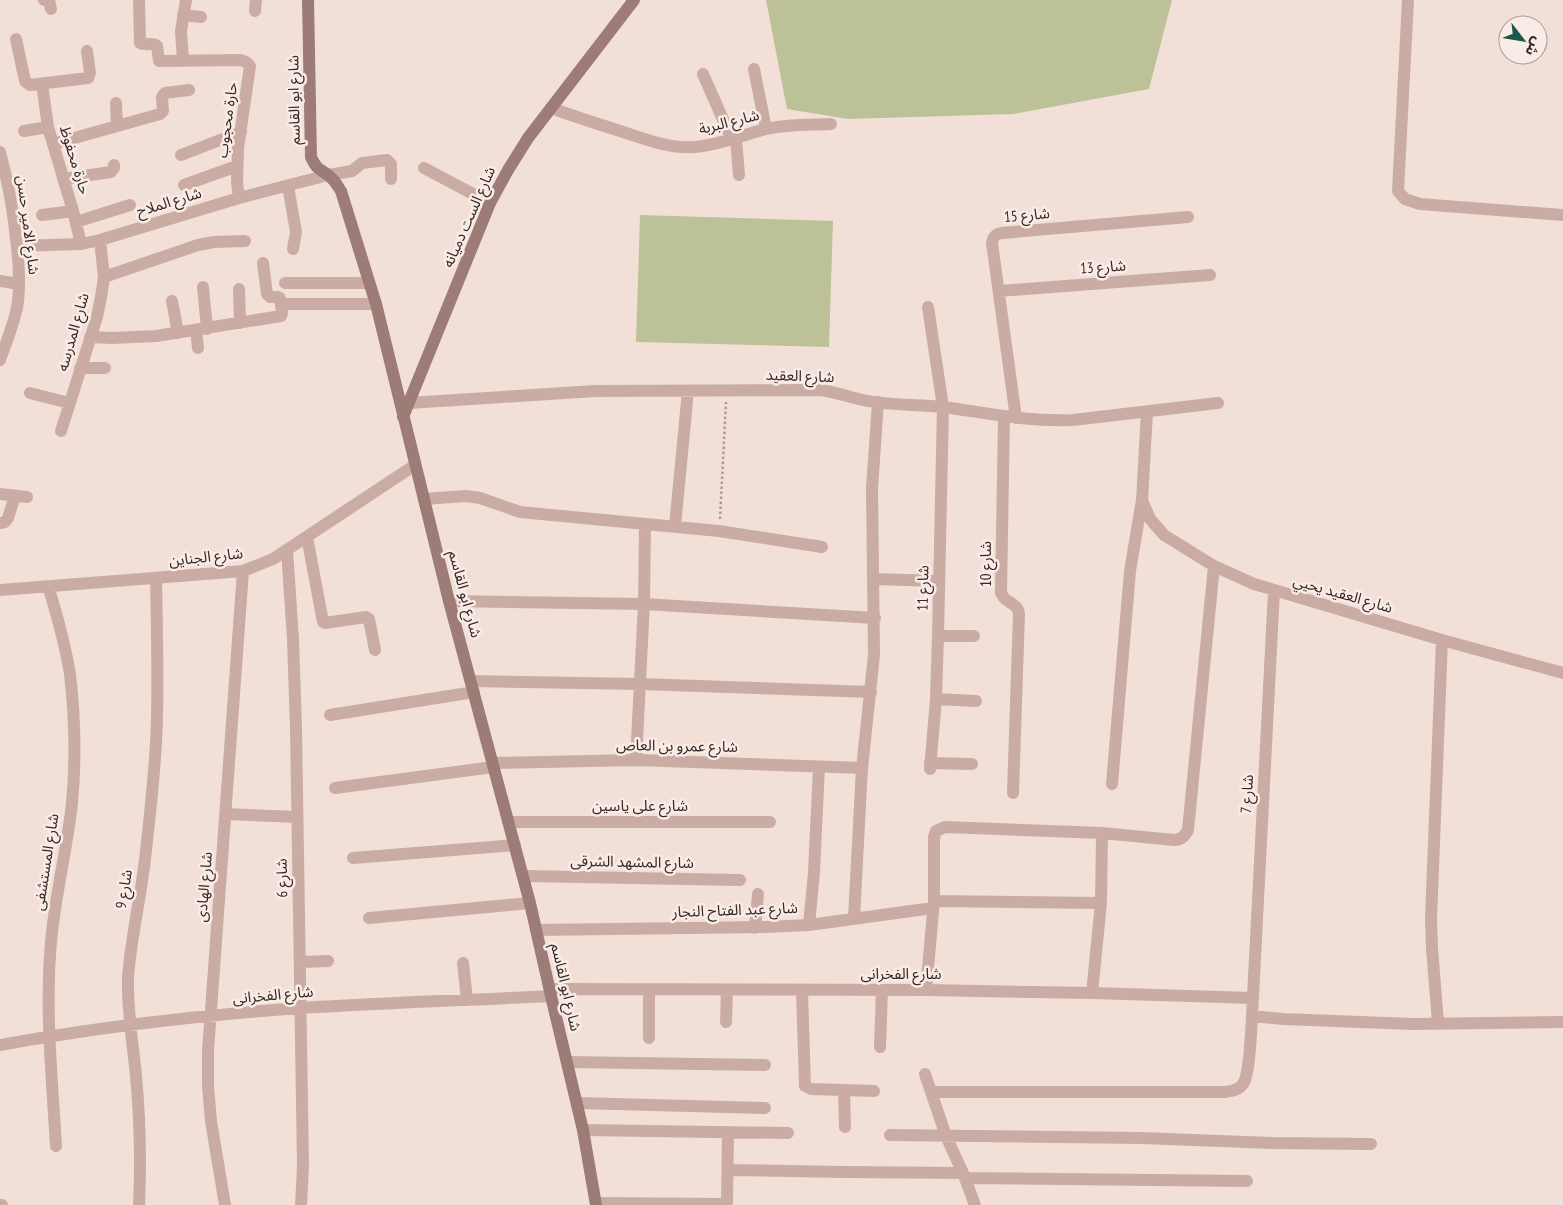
<svg xmlns="http://www.w3.org/2000/svg" width="1563" height="1205" font-family="'PT Sans Narrow','Noto Sans Arabic',sans-serif">
<style>
.green{fill:#bdc198}
.lines{fill:none;stroke-linecap:round;stroke-linejoin:round}
.path{stroke:#b6968f;stroke-width:2.5;stroke-dasharray:2.5 2.5;stroke-linecap:butt}
.street{stroke:#caaca4;stroke-width:12}
.secondary{stroke:#9d7b76;stroke-width:12}
.labels{text-anchor:middle;stroke-width:5;stroke-linejoin:round;paint-order:stroke}
.street-label{font-size:15px;fill:#352726;stroke:#f9ebe5}
</style>
<rect width="100%" height="100%" fill="#f2e0d8"/>
<!-- green -->
<path class="green" d="M766,0h406l-23,89 -136,25 -165,5 -61,-10z
M640,215l193,6 -4,126 -193,-5z"/>
<g class="lines">
<!-- path -->
<path class="path" d="M720,519l6,-117"/>
<!-- street -->
<path class="street" d="M44,0h5l2,9
M1408,0l-10,191 7,8 15,5 143,11
M139,1l1,42c5,3 12,-1 17,3l2,15 82,-1 5,2 4,4 -12,83 -1,33 2,16
M255,11l1,-11
M183,15l18,2
M16,39l9,42 5,4 58,-7 2,-5 -3,-22
M183,61l-2,-30 5,-31
M754,69l12,60
M703,74l29,66
M42,84l6,43 25,84 8,33
M116,103l1,23
M551,108c22,8 44,15 66,22 25,8 51,19 78,17 25,-2 47,-12 71,-18 21,-5 43,-4 65,-5
M24,131l24,-4
M736,139l3,36
M53,144l107,-30 3,-3 -1,-14 3,-4 24,-3
M0,152c8,29 13,58 16,87 3,23 5,46 1,69 -4,18 -11,35 -17,52
M181,155l60,-23
M424,168l66,35
M63,179l48,-7 3,-4v-3
M184,185l53,-19
M288,186l8,46 -3,17
M42,215l31,-4
M76,222l54,-17
M17,246l64,-2 19,-4 139,-42 89,-23 24,-4 10,-8 25,-3 4,4v15
M104,277l94,-32 16,-3 31,-1
M0,281l19,3
M285,283h84
M203,287l4,42
M239,289l1,34
M999,291l211,-16
M172,301l6,32
M281,304h95
M928,307l15,100 -5,229 -2,63 -6,70
M196,330l2,18
M90,337l22,1 44,-2 125,-20 1,-3 -2,-15 -2,-1h-8l-3,-3 -4,-31
M80,368h25
M30,393l39,10
M409,403l186,-12 223,-1c16,1 30,7 45,10 26,6 54,4 80,7 44,6 85,15 130,13l145,-17
M1004,417l-3,176c4,11 17,9 18,21l-6,179
M1016,418l-24,-175c1,-6 3,-9 10,-10l186,-16
M61,431l36,-114 4,-20 3,-20 -4,-37
M0,494l27,3
M424,499l42,-3 14,2 40,14 199,19 103,16
M1142,500l8,19 14,16 50,31 40,18 188,56 121,33
M0,523l5,-1 3,-4 7,-22
M675,526l13,-135
M307,537l16,85 2,1 41,-6 3,2 6,31
M287,550l6,89 3,89 7,438 -2,39
M874,579l65,2
M48,586c9,29 17,58 22,88 5,43 6,86 2,129 -5,47 -17,92 -21,139 -6,68 1,136 5,204
M0,590l243,-19 30,-12 142,-94
M449,601l195,3 231,14
M938,636h36
M471,681l169,3 231,8
M936,699l40,2
M330,715l144,-23
M636,760l8,-156 1,-80
M492,763l144,-3 226,8
M930,763l42,1
M1112,784l18,-213 12,-71 5,-88
M335,788l158,-21
M226,814l71,3
M509,822h261
M353,858l162,-13
M524,876l216,4
M934,901l167,2
M369,918l161,-15
M854,918l8,-150 12,-113 -2,-167 6,-86
M809,925l5,-53 5,-105
M755,928l3,-34
M536,930l228,-3 45,-2 124,-17
M300,962l28,-1
M463,963l4,37
M550,989l376,1 166,3 161,5
M649,989v49
M802,990l3,96 6,3 63,2
M926,990l8,-89v-64l2,-6 9,-4 157,6 72,7c7,0 11,-4 14,-10l26,-264
M1092,993l9,-90 1,-70
M1252,1016l31,3 130,5 150,-2
M726,1022l1,-32
M1438,1023l-6,-75 -1,-29 11,-279
M0,1045c99,-18 200,-30 301,-37 83,-5 167,-8 250,-12
M880,1047l2,-57
M567,1062l198,3
M925,1074l21,62 17,37 12,32
M844,1090l1,37
M931,1092h294c7,-1 14,-2 18,-8 7,-10 8,-54 9,-68l22,-425
M577,1103l188,5
M583,1130l205,3
M890,1135l251,3 131,5 99,1
M728,1170l116,2 119,1
M965,1178l282,3
M596,1203l130,1 1,-1 1,-71
M0,1205h2
M139,1205c2,-43 1,-86 -3,-129 -3,-32 -9,-65 -8,-98 3,-43 14,-85 18,-128 5,-43 10,-88 11,-132 1,-47 0,-93 -1,-140
M225,1205l-14,-84 -3,-35v-35l35,-480"/>
<!-- secondary -->
<path class="secondary" d="M308,0l3,157c5,11 7,11 17,18 6,4 9,10 13,16l35,113 73,297 81,302 21,93 32,134 13,75
M403,417l87,-214 18,-33 20,-32 106,-138"/>
</g>
<g class="labels">
<!-- street labels -->
<g class="street-label">
<text transform="translate(294 100) rotate(-91)" y="5">شارع ابو القاسم</text>
<text transform="translate(227 120) rotate(-82)" y="5">حارة محجوب</text>
<text transform="translate(729 122) rotate(-14)" y="5">شارع البربة</text>
<text transform="translate(75 160) rotate(73)" y="5">حارة محفوظ</text>
<text transform="translate(169 202) rotate(-17)" y="5">شارع الملاح</text>
<text transform="translate(1027 215) rotate(-5)" y="5">شارع 15</text>
<text transform="translate(469 217) rotate(-66)" y="5">شارع الست دميانه</text>
<text transform="translate(28 225) rotate(83)" y="5">شارع الامير حسن</text>
<text transform="translate(1103 267) rotate(-4)" y="5">شارع 13</text>
<text transform="translate(73 332) rotate(-74)" y="5">شارع المدرسه</text>
<text transform="translate(800 376) rotate(2)" y="5">شارع العقيد</text>
<text transform="translate(206 557) rotate(-6)" y="5">شارع الجناين</text>
<text transform="translate(986 564) rotate(-90)" y="5">شارع 10</text>
<text transform="translate(923 588) rotate(-89)" y="5">شارع 11</text>
<text transform="translate(465 594) rotate(75)" y="5">شارع ابو القاسم</text>
<text transform="translate(1343 594) rotate(16)" y="5">شارع العقيد يحيي</text>
<text transform="translate(677 746) rotate(1)" y="5">شارع عمرو بن العاص</text>
<text transform="translate(1247 794) rotate(-87)" y="5">شارع 7</text>
<text x="640" y="811">شارع على ياسين</text>
<text transform="translate(46 862) rotate(-81)" y="5">شارع المستشفى</text>
<text transform="translate(632 862) rotate(1)" y="5">شارع المشهد الشرقى</text>
<text transform="translate(282 878) rotate(-91)" y="5">شارع 6</text>
<text transform="translate(204 887) rotate(-85)" y="5">شارع الهادى</text>
<text transform="translate(124 889) rotate(-81)" y="5">شارع 9</text>
<text transform="translate(735 910) rotate(-2)" y="5">شارع عبد الفتاح النجار</text>
<text x="901" y="979">شارع الفخرانى</text>
<text transform="translate(566 987) rotate(77)" y="5">شارع ابو القاسم</text>
<text transform="translate(273 995) rotate(-5)" y="5">شارع الفخرانى</text>
</g>
</g>
<!-- north arrow -->
<g transform="translate(1523 40) rotate(121)"><circle r="24" fill="#f9ebe5" stroke="#ab9d99"/>
<path d="M0-4L9 19L0 12L-9 19Z" fill="#1b574d"/>
<text y="-8" font-size="14" font-weight="bold" text-anchor="middle" fill="#352726">ش</text>
</g>
</svg>
